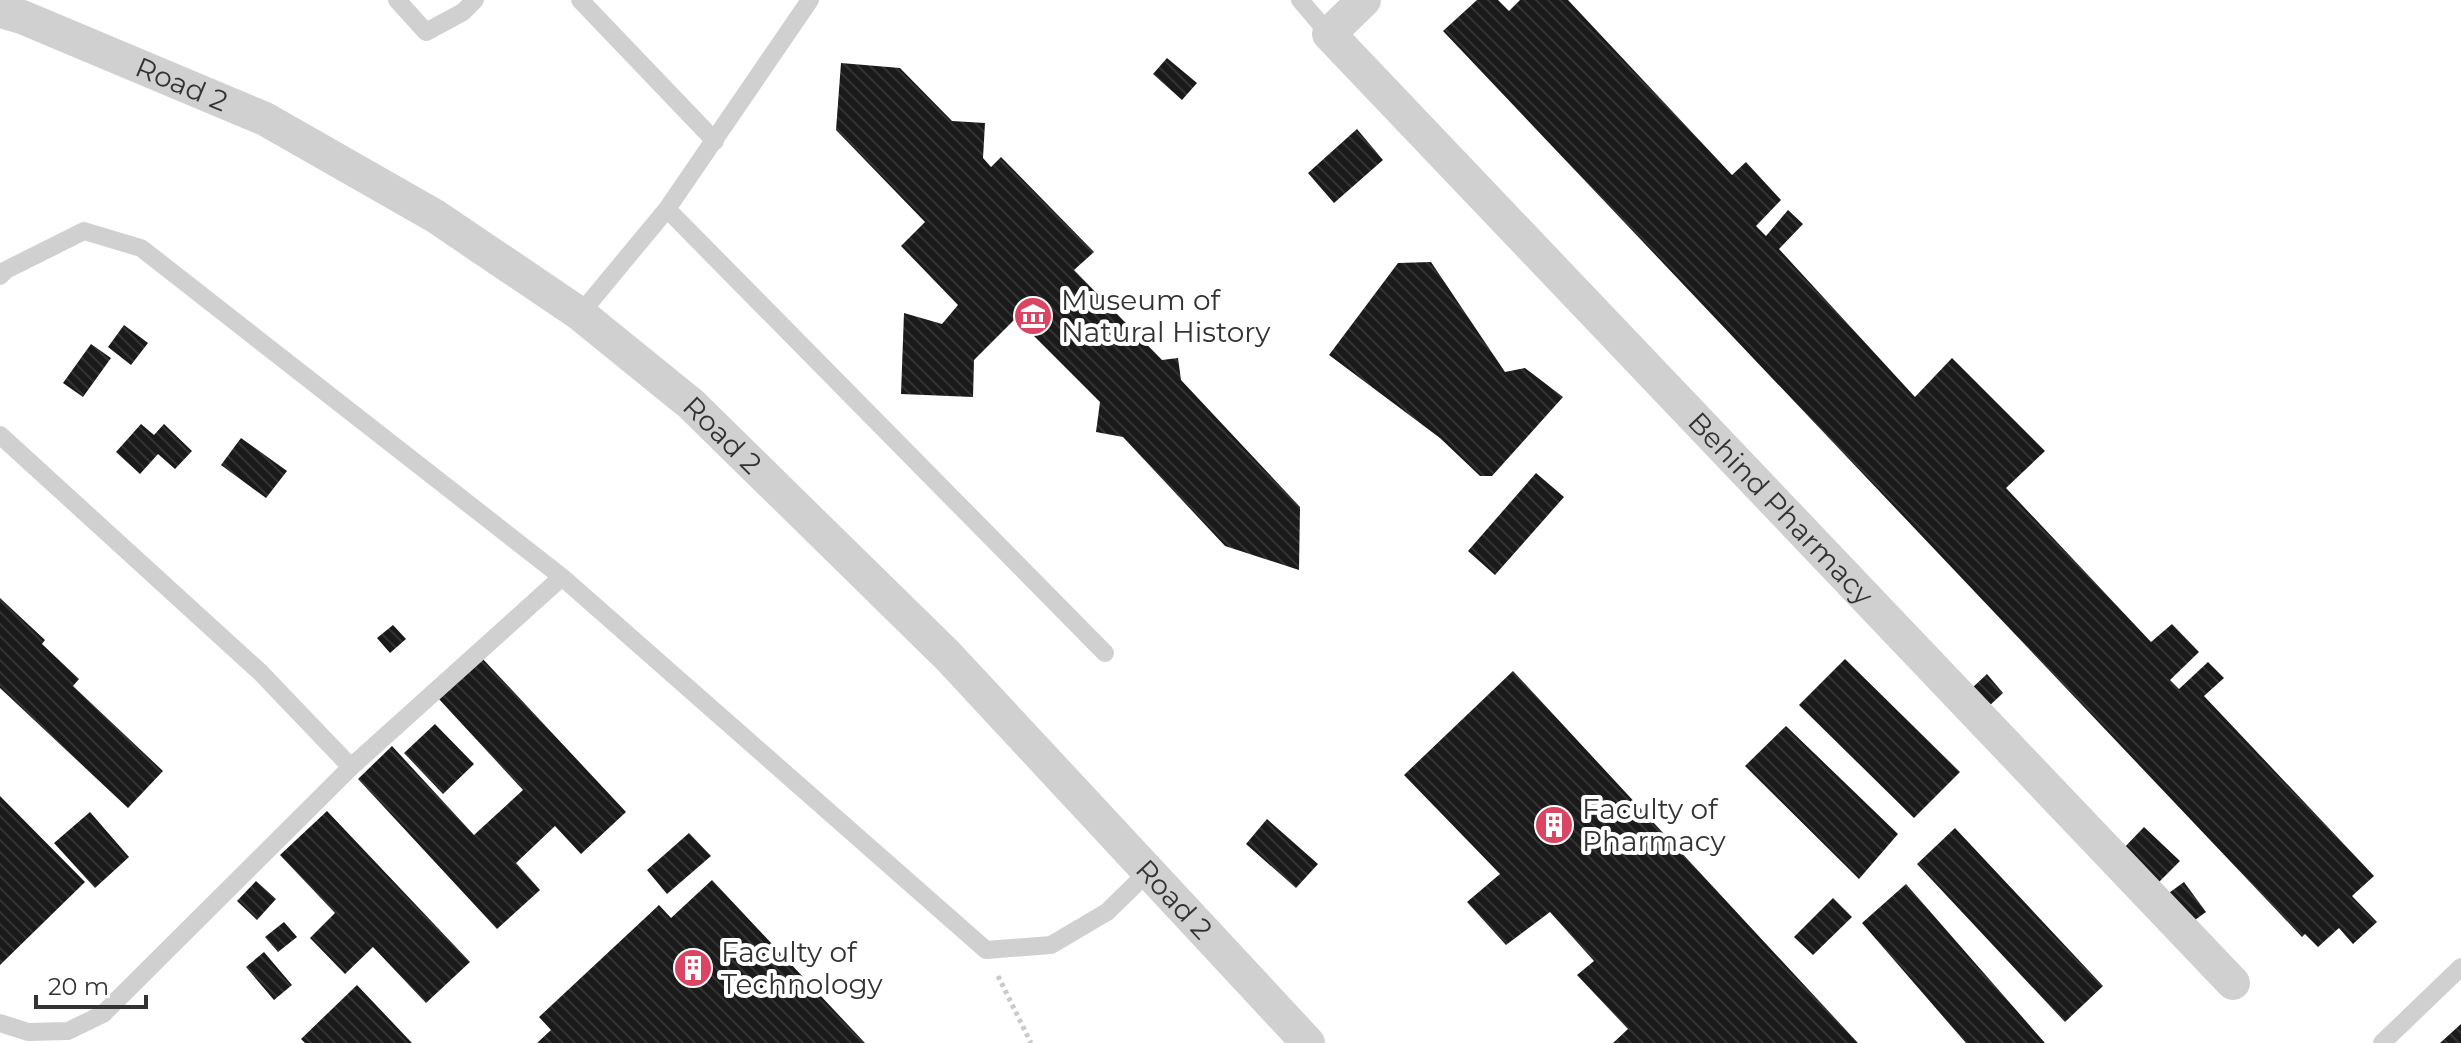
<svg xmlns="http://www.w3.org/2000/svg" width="2461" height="1043" font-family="Montserrat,sans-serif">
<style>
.building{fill:url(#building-back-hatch)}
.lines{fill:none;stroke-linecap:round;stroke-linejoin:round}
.path{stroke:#cacaca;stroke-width:5;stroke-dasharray:4 4;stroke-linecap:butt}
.lane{stroke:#d0d0d0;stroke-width:18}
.street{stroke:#d0d0d0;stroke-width:34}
.labels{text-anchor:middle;stroke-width:8;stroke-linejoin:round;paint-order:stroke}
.street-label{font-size:28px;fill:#333;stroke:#fff}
.poi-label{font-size:28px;fill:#333;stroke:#fff;text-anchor:start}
</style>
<defs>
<pattern id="building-back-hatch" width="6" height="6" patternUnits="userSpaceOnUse" patternTransform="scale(2)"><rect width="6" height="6" fill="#1a1a1a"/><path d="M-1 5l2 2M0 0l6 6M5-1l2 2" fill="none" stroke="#333"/></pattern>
</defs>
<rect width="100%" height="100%" fill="#fff"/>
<!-- building -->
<path class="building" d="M1477,0h21l11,11 11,-11h48l164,175 14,-13 35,38 -25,26 10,10 22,-26 15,14 -24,25 136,148 37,-39 93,93 -39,37 145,154 21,-18 27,28 -29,28 9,9 29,-27 16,16 -20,18 170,180 -22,20 25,26 -24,22 -14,-16 -21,19 -13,-13 -3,3 -859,-906z
M1167,58l30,25 -15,17 -29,-26z
M841,63l59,5 52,53 33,2 -2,35 8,9 10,-10 93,95 -20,18 88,90 16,-2 3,22 119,127 -1,63 -74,-24 -102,-109 -27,-5 4,-30 -84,-84 -42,42 -1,37 -72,-3 3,-81 38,11 16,-19 -57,-59 24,-24 -89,-92z
M1357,129l26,31 -49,43 -26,-30z
M1431,262l74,110 20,-4 38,29 -71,79h-12l-40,-38 -111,-83 69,-92z
M124,325l24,18 -17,22 -23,-18z
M91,344l20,14 -28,39 -20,-14z
M141,424l13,11 10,-11 28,27 -17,18 -17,-15 -18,20 -24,-22z
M241,438l46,33 -21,27 -45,-33z
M1536,473l28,24 -69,78 -27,-24z
M0,598l45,42 -3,4 37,35 -6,7 90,85 -35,37 -128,-120z
M393,625l13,14 -16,14 -13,-15z
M482,658l144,154 -45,42 -26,-28 -39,37 24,27 -43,39 -139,-150 34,-33 82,89 49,-45 -85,-92z
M1845,659l115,113 -46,46 -115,-113z
M1513,671l345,372h-245l15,-14 -51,-54 17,-14 -44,-49 -44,33 -39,-43 33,-28 -96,-99z
M1987,674l16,19 -16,15 -16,-19z
M435,724l39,40 -31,30 -39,-41z
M1786,726l112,108 -39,45 -114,-113z
M0,796l85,86 -85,83z
M327,811l143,151 -44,41 -53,-56 -28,27 -35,-36 25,-25 -55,-58z
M90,812l39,45 -34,31 -41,-45z
M1267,819l51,45 -22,24 -50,-44z
M2144,827l36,34 -23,23 -36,-33z
M1955,828l148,158 -38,36 -148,-158z
M689,833l22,23 -44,38 -20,-24z
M712,880l153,163h-328l14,-13 -12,-13 120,-112 12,13z
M256,881l20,18 -19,21 -20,-19z
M2184,882l22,30 -22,16 -22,-30z
M1906,884l139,159h-79l-104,-120z
M1833,898l19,19 -39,38 -19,-18z
M284,922l13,15 -19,15 -13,-15z
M264,952l28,33 -18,15 -28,-33z
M357,985l55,58h-107l-4,-4z
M2461,1024v19h-21z"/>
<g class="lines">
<!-- path -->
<path class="path" d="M998,976l33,67"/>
<!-- lane -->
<path class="lane" d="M397,0l29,32 37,-20 12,-12
M580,0l135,141
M1300,0l29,34
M667,209l438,444
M0,276l6,-6 78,-39 57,17 421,329 424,373 65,-5 56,-33 42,-41
M580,314l87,-105 143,-209
M0,435l260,237 91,95 211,-190
M0,1023l28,9 40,-1 35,-17 248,-247
M2382,1043l79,-76"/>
<!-- street -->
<g class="street">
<path id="s1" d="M1364,0l-35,34 904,949"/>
<path id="s2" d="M0,11l22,6 243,102 170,97 145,98 111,90 257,252 360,387"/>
</g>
</g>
<!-- icons -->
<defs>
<g id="museum-disc" transform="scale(2)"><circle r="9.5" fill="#d94563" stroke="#fff"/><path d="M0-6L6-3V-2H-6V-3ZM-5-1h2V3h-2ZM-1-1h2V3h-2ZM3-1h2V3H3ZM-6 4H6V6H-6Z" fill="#fff"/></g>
<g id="building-disc" transform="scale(2)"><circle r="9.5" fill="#d94563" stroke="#fff"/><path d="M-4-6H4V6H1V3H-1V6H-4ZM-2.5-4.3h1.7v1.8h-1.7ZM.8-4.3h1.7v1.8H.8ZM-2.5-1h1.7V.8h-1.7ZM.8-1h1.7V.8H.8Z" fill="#fff"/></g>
</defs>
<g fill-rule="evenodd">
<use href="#museum-disc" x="1033" y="316"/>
<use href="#building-disc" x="1554" y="825"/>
<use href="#building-disc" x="693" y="968"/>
</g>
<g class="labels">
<!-- street labels -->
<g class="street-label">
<text dy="10" stroke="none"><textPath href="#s2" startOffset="196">Road 2</textPath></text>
<text dy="10" stroke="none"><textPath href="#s2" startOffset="844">Road 2</textPath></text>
<text dy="10" stroke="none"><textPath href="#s1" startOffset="704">Behind Pharmacy</textPath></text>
<text dy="10" stroke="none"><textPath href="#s2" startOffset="1492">Road 2</textPath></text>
</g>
<!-- poi labels -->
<g class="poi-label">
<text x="1061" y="310">Museum of<tspan x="1061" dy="32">Natural History</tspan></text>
<text x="1582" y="819">Faculty of<tspan x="1582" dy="32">Pharmacy</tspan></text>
<text x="721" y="962">Faculty of<tspan x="721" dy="32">Technology</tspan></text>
</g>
</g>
<!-- scale -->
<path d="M36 995v12h110v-12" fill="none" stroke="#333333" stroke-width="4"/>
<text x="48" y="995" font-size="24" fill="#333333" stroke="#ffffff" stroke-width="6" paint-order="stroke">20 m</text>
</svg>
